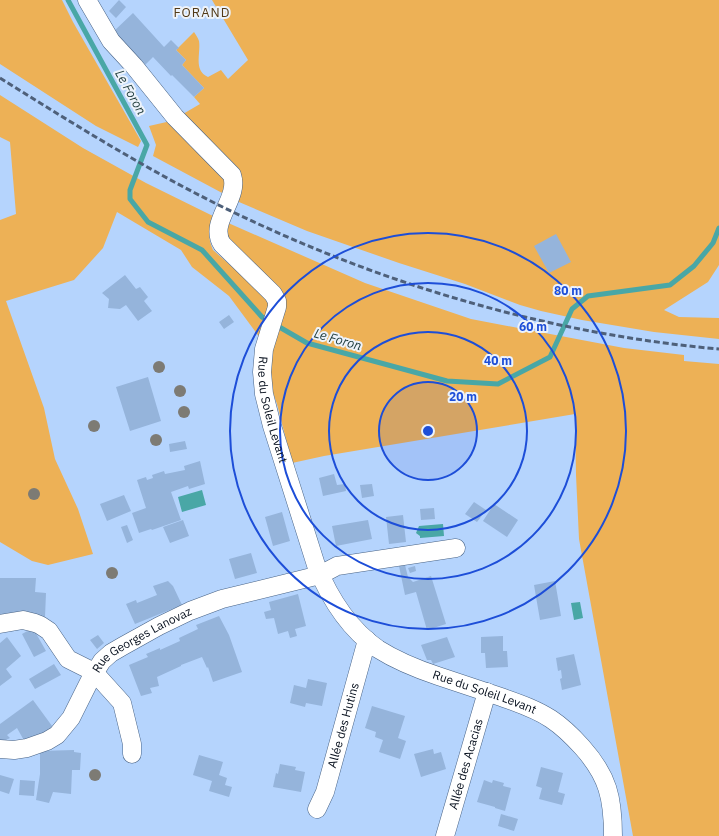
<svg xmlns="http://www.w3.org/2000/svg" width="719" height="836" font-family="'IBM Plex Sans',sans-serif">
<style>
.green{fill:#edb156}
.water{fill:#49a7a6}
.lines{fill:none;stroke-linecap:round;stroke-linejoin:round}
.stream{stroke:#49a7a6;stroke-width:5}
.building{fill:#95b4db}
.minor-casing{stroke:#476285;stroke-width:19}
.minor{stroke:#fff;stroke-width:18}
.rail{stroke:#4e607a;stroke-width:3;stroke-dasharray:6 3;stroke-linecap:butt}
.tree{fill:#7d7b74}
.ring{fill:none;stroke:#1d4ed8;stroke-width:2}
.labels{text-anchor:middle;stroke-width:4;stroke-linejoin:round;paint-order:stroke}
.street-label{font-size:12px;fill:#050e1c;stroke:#edf3fb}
.neighbourhood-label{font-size:13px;letter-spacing:1px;fill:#523a17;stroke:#edf3fb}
.water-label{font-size:13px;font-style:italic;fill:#1c3939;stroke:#edf3fb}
.centre{fill:#1d4ed8;stroke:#edf3fb;stroke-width:2}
.ring-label{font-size:12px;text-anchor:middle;font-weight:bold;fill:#1d4ed8;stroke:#edf3fb;stroke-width:4;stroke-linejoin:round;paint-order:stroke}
</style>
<rect width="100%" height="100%" fill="#b5d4fd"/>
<!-- green -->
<path class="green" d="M0,0h62l11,22 68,119 -3,6 -42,-21 -96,-62z
M212,0h507v265l-11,17 -44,28 15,7 40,1v21l-65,-7 -72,-12 -41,-9 -21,-6 -55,-21 -66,-21 -92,-32 -68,-29 -86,-46 3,-11 -7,-19 22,-5 29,-17 -6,-7 10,-9 -22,-23 4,-5 -10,-10 18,-18c2,3 4,6 5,9 2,13 -6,29 9,36l13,-7 7,9 20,-19z
M0,95l83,53 63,35 69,34c-6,14 -8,19 -2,33l49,43 9,12 -11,33 -31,-42 -37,-29 -11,-17 -64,-38 -14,36 -29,32 -68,21 38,107 11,51 23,50 15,45 -45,11 -16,-4 -32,-19v-322l16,-6 -6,-72 -10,-5z
M226,222l139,61 106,36 153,29 60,7v6l35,3v472h-86l-54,-297 -3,-64 -1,-61 -251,42 -32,7 -15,-59 -10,-27 1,-15 17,-54v-13c-13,-12 -56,-49 -60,-64 0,-2 1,-6 1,-9z"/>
<!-- water -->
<path class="water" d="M202,490l4,15 -24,7 -4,-15z
M443,524l1,12 -24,2v-2l-4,-3 3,-7z
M580,602l3,16 -9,2 -3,-17z"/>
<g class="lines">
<!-- stream -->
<path class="stream" d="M68,0l79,145 -17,45v9l18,23 54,28 60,67 45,26 140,38 51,3 52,-27 22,-48 16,-13 82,-11 24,-19 19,-23 6,-15"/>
</g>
<!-- building -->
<path class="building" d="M119,0l7,7 -10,11 -7,-7z
M133,13l31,34 7,-7 8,8 -3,2 10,10 -4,5 22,23 -10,9 -22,-22 -1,1 -18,-19 -9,9 -31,-34z
M556,234l15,28 -22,11 -15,-27z
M125,275l11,14 4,-2 8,10 -4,4 8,10 -14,10 -12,-16 -6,4 -12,-1 1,-9 -7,-6z
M229,315l5,7 -10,7 -5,-7z
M148,377l13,44 -31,10 -14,-44z
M185,441l2,8 -17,3 -1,-8z
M200,461l5,23 -16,5 -1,-3 -17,6 10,28 -29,10 -1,-1 -12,4 -7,-20 14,-5 -9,-28 9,-3 1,3 6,-2 -1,-3 12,-4 1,3 20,-4 -1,-4z
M334,474l3,11 8,-1 1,7 -23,5 -4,-18z
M372,484l2,12 -12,2 -2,-13z
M124,495l7,16 -24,10 -7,-17z
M474,502l12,8 -9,12 -12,-8z
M494,504l24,16 -11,17 -24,-16z
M434,508l1,11 -14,1 -1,-11z
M282,512l8,29 -17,5 -8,-29z
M403,515l3,27 -17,2 -3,-27z
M183,520l6,16 -19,7 -7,-16z
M368,520l4,19 -36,7 -4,-20z
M127,525l6,15 -6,3 -6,-16z
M251,553l6,20 -22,6 -6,-20z
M405,565l3,12 5,5 18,-6 15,48 -19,6 -11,-38 -11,3 -6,-29z
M415,566l1,5 -6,2 -2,-5z
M0,578h36l-1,14 11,1 -1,24 -45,-2z
M168,581l5,5 9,19 -47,19 -9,-20 10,-4 1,3 20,-8 -4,-9z
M555,581l6,35 -21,4 -6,-35z
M298,594l8,32 -11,3 2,7 -7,2 -2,-7 -10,3 -4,-16 -8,1 -2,-7 7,-2 -2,-8z
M219,616l10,19 13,37 -29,10 -5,-15 -1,1 -5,-11 -21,8v1l-24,11 2,9 -9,2 2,5 -11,3 -12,-31 19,-8 -2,-3 14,-6v2l20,-9 -1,-3 19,-9 -2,-4z
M33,628l13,23 -12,6 -12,-23z
M98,635l6,8 -7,6 -7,-9z
M503,636v15h4l1,16 -22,1 -1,-15h-4v-16z
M7,637l14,19 -15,13 6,8 -12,9v-43z
M447,637l8,20 -22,7 -2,-4h-4l-6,-15z
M574,654l7,31 -19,5 -2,-11 2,-1 -1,-8 -3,1 -2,-13z
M54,664l7,11 -26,14 -6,-10z
M308,679l19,4 -5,23 -16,-3 -1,4 -15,-4 4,-18 12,3z
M33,700l22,30 -29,14 -9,-16 -10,7 3,3 -10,5v-19z
M372,706l33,10 -7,22 8,3 -6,18 -21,-7 4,-12 -8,-3 1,-5 -11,-4z
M433,749l1,5 7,-2 5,17 -25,8 -7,-23z
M74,750v2l7,1 -1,17h-8l-1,24 -18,-2 -4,11 -13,-3 4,-26v-23z
M199,755l24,7 -4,13 8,3 -2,7 7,2 -3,10 -20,-6 3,-10 -19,-6z
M280,764l16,3 -1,3 10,2 -4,20 -28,-5 3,-14 2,1z
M541,767l22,6 -5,19 7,2 -3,11 -23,-6 3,-11 -6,-2z
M0,775l14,4 -5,15 -9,-3z
M20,780l15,1 -1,15 -15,-1z
M484,780l8,3 1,-3 11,3 -1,3 8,2 -6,23 -10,-3v-1l-18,-5z
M501,814l17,5 -4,12 -16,-5z"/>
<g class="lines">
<!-- minor casing -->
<g class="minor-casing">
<g id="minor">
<path id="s1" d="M87,0l24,41 23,25 41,51 57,58c8,24 -24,47 -10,69l51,50 4,7v6l-13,42 -2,23 2,22 8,32 44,139c13,32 33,64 62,84 19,12 39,20 60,27 21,7 42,14 63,21 17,6 35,12 50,22 12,8 22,18 31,28 26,29 31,51 31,89"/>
<path d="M0,624l23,-4 12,3 5,2 9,6 19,28 26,13 28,31 10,41v10"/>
<path id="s2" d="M0,749l14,1 13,-2 20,-7 10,-6 14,-17 19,-38 12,-19 9,-8 12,-7 36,-20 31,-15 32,-12 98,-24 17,-9 119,-18"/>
<path id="s3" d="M317,809l8,-17 42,-152"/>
<path id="s4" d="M445,836l42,-144"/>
</g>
</g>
<!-- minor -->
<use href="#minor" class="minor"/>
<!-- rail -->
<path class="rail" d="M0,78c64,40 128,80 195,115 162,84 342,140 524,156"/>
</g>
<!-- trees -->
<g class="tree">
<circle cx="159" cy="367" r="6"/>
<circle cx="180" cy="391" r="6"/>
<circle cx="184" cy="412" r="6"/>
<circle cx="94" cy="426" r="6"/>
<circle cx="156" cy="440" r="6"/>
<circle cx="34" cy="494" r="6"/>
<circle cx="112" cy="573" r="6"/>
<circle cx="95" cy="775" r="6"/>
</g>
<!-- distance rings -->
<circle cx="428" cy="431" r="49" fill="#1d4ed8" fill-opacity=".12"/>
<g class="ring">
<circle cx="428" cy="431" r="49"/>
<circle cx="428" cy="431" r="99"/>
<circle cx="428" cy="431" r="148"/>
<circle cx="428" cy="431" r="198"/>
</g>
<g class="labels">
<!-- street labels -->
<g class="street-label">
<text dy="4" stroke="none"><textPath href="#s1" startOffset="492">Rue du Soleil Levant</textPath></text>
<text dy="4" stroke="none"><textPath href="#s2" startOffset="192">Rue Georges Lanovaz</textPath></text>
<text dy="4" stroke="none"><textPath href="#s1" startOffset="875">Rue du Soleil Levant</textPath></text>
<text dy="4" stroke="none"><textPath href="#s3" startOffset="88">Allée des Hutins</textPath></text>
<text dy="4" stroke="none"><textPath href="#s4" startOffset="75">Allée des Acacias</textPath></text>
</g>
<!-- neighbourhood labels -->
<g class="neighbourhood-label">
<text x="202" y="17">FORAND</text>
</g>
<!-- water labels -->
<g class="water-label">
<text transform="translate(131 92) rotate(61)" y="5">Le Foron</text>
<text transform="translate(338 339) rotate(16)" y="5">Le Foron</text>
</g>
</g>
<circle cx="428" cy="431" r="6" class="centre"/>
<g class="ring-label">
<text x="568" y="295">80 m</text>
<text x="533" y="331">60 m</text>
<text x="498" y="365">40 m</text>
<text x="463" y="401">20 m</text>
</g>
</svg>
